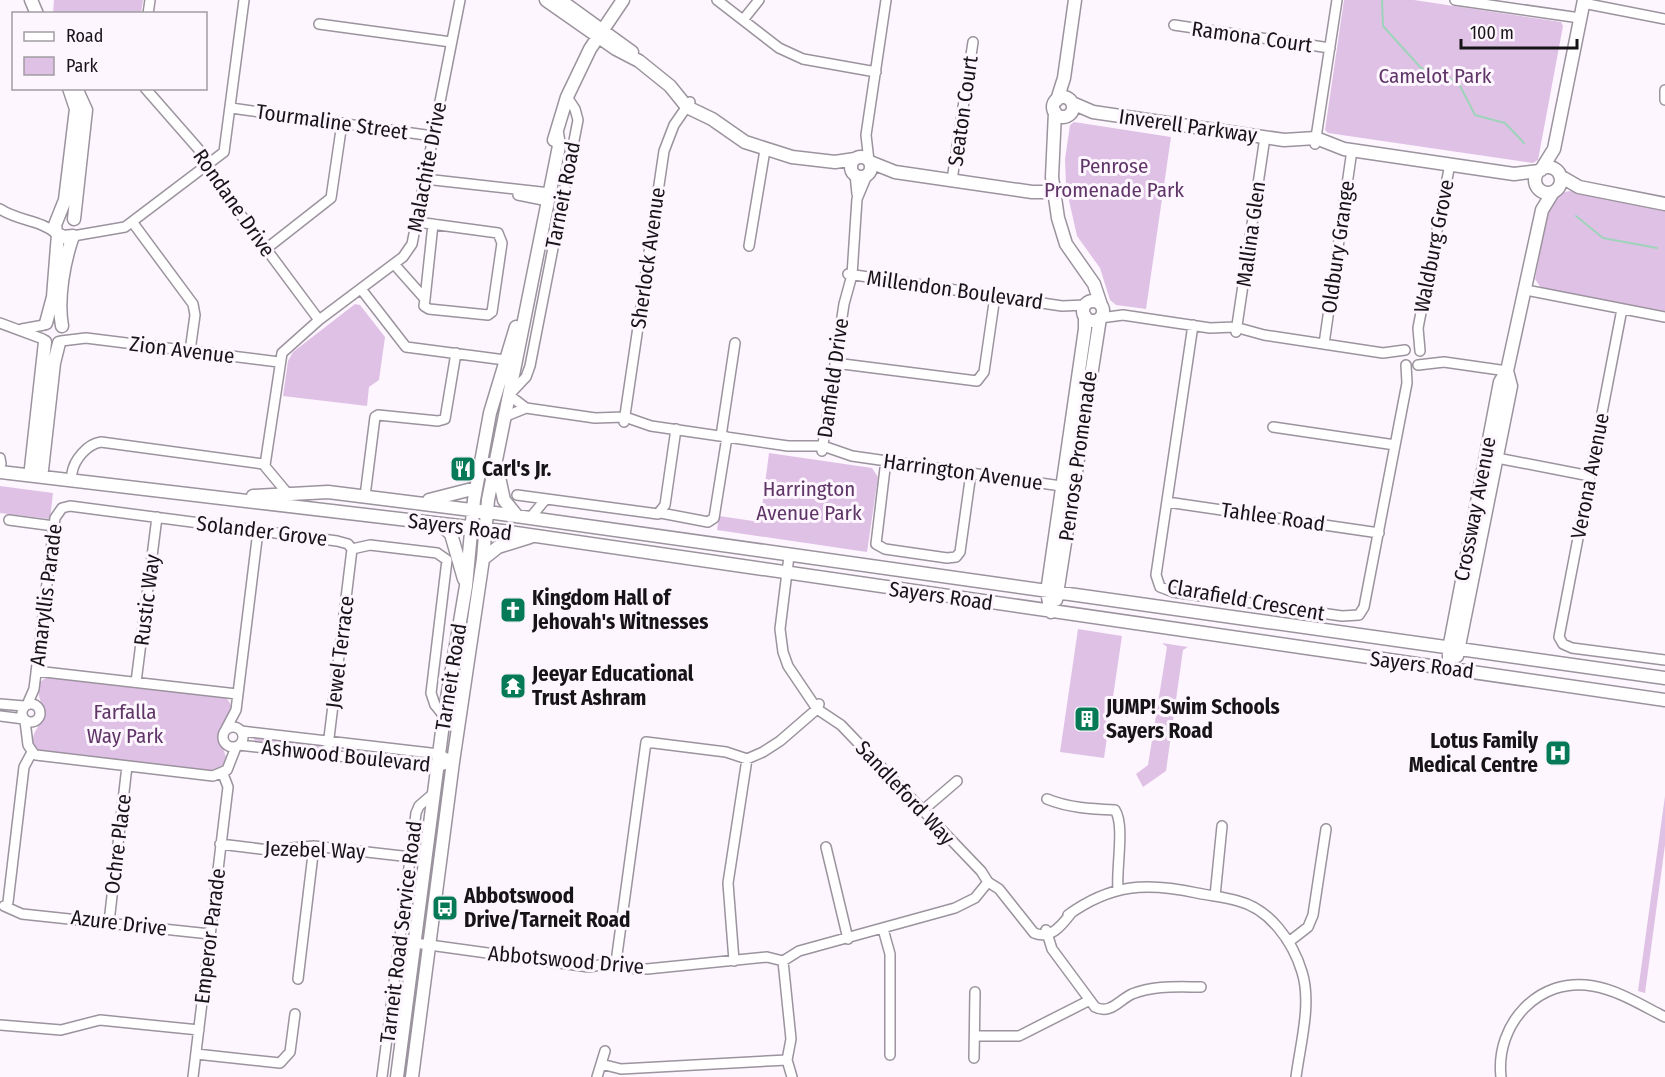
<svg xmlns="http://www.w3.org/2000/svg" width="1665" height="1077" font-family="'Fira Sans Condensed',sans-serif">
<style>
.green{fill:#e0c1e6}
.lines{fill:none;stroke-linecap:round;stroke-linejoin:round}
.stream{stroke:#9ed3ba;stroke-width:2}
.street-casing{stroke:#9b939d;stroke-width:12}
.secondary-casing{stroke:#9b939d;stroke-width:15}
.street{stroke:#fff;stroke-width:9}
.secondary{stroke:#fff;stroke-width:12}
.labels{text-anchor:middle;stroke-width:6;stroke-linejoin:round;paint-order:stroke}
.street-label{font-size:21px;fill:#171417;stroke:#fdf6fe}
.park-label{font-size:21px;fill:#5f3567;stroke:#fdf6fe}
.poi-label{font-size:21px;font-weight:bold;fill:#171417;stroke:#fdf6fe;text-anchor:start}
</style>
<rect width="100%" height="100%" fill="#fdf6fe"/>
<!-- green -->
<path class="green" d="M54,0h89l-2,13h-88z
M1344,0h70l147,22 2,4 -25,134 -5,3 -205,-30 -3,-3z
M1074,122l97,15 -25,172 -30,-4 -6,-5 -10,-32 -23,-32 -11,-49 -1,-28 5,-34z
M1570,191l95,20v102l-124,-25 -6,-9 13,-70 10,-16z
M355,304l5,1 25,32 -6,43 -10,7 -2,19 -84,-10 5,-35 5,-9z
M769,453l103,15 6,9 -11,75 -150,-22 2,-14 41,6z
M0,486l53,7 -3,26 -50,-6z
M1078,629l44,7 -18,122 -44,-6z
M1162,643l26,4 -5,3 -17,121 -23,16 -7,-13 12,-9 19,-118z
M48,677l178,21c13,12 -2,25 -7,38l7,21 -2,10 -7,5 -179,-21c-13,-13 2,-23 6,-37 -2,-13 -14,-30 4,-37z
M255,736l67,9v4l-68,-7z
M1665,796v49l-20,148 -7,-2z"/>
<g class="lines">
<!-- stream -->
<path class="stream" d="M1382,0l1,26 38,42 37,14 17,33 30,8 19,20
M1576,216l27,22 54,10"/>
<!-- street casing -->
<g class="street-casing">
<path id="street" d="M717,0l62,48 24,11 73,13
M1455,0l125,18
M1583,3l82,16
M148,14l2,-14
M743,20l16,-20
M319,24l132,18
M1174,25l156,23
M145,88l56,64 5,16 113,152
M1665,90v10
M231,108l202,28
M1315,144l22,-144
M869,161l-3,-26 20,-135
M855,174l2,20
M425,179l125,14
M952,180l21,-138
M518,195l30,6
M0,209c18,12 41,11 57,25
M133,223l60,81 2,11 -5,36
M73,236l52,-9 99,-75 20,-152
M749,246l16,-96
M266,249l65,-51 11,-75
M394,264l31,35 -1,7 5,3 59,6 4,-3 10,-69 -4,-10 -81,-11
M848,274l214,32 24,-1
M361,289l45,58 99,13
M1526,290l139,27
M425,299l8,-75
M1622,309l-63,328 4,7 9,4 93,12
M1100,318l23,-3 87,13 25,-1 29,8 119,18 22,-3
M0,323l43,16
M1193,325l-37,250 4,12 13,5 169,24 17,-1 5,-8 43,-224 -1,-18
M22,329l22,-4
M1236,332l29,-195
M61,341l25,-3 193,24
M1324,344l28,-194
M1420,351l-2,-23 32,-164
M835,363l142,18 7,-9 11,-76
M1418,365l26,-3 63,9
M526,408l-17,-13 17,-18 4,-11 48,-246 -3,-11 -8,-12
M504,417l22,-9 69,10 30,-1 26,9 137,20h35l29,10 216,31
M624,422l40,-271 10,-26 16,-23
M1273,427l122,18
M721,436l14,-93
M822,451l22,-147 8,-29 5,-76 10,-24
M1492,457l98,19
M0,458l1,6
M886,460l-10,84 9,5 62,9 9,-1 4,-5 11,-79
M265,465l17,-112 37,-33 84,-63 9,-13 48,-244
M72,473c2,-13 15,-29 29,-31l162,22 25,30
M517,495l141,19 7,-9 11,-76
M365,496l10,-79 3,-2 60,6 7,-2 11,-66
M1167,502l212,31
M661,513l47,9 6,-4 13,-81
M530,518l15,-18
M9,520l45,6
M352,549l18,-4 67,8 10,7 -16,133 4,12 9,11
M789,556l-9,73 3,23 5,14 29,43 24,16 140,146 7,11 11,7 35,44c17,7 28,-8 38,-21
M36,671l201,23
M136,682l21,-165
M22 713a9 9 0 1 1 18 0a9 9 0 1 1-18 0Z
M0,704l24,2
M27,705l7,-16 21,-171 7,-10 8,-2 267,35 11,3 4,5
M0,716l24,3
M25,721l3,24 6,9
M223 737a10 10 0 1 1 20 0a10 10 0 1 1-20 0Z
M226,729l10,-19 22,-179
M241,731l198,23 14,8
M239,745l198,22 16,-5
M328,746l24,-197
M36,755l177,21 14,-6 9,-23
M1047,799c22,9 45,10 68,11 10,15 1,58 3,79
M922,811l35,-30
M220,844l49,6 45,-4 97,11
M826,847l22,92
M1215,896l7,-70
M8,902l16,-135 8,-15
M4,906l18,8 188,20
M1068,915c43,-31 78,-33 129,-22 14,3 28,4 41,8 32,8 55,41 64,71 10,32 -2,73 -6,105
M109,922l18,-156
M883,929l7,25v101
M1046,930l6,19 43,58c15,8 24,-7 37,-13 22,-9 46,-7 69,-7
M1290,941l18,-14 5,-12 13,-86
M415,943l174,24 27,-5 12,6 19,1 120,-12 16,4 16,-10 156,-43 20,-10 13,-16
M734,961l-6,-78 19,-124
M783,961l8,78 -4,21 5,17
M616,962l30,-220 80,10 21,7 16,-7 17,-11 37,-32 2,-5
M298,979l16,-133
M0,1025l61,5 39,-10 99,10
M975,1036h44l71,-36
M196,1054l84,9 10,-11 5,-38
M974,1058l1,-66
M601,1064l20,5 166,-9
M193,1077l35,-290 -5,-13
M382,1077l34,-264 3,-7 15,-13
M597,1077l8,-26
M1501,1077c-6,-53 38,-101 92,-91 25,4 50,20 72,31"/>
</g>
<!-- secondary casing -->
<g class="secondary-casing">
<path id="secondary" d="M31,0l6,14
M546,0l70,49 23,12 31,25 17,21 25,12 33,23 47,15 43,5 20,-3
M560,0l72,52
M1053 107a10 10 0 1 1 20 0a10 10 0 1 1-20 0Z
M1057,100l7,-22 11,-78
M1072,103l21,9 191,28 32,-2 28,11 170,25 25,-3
M1055,112l-3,65 6,41 8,26 28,40 7,21
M554,140l13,-43 23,-48 33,-49
M851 167a10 10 0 1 1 20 0a10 10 0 1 1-20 0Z
M870,162l25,10 137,20h21
M1535 180a13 13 0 1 1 26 0a13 13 0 1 1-26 0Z
M1541,170l13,-21 30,-149
M1560,176l19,11 86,17
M74,219l12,-109 -10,-22
M56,232l-1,-7 10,-25 11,-91 -7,-21
M1083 311a10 10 0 1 1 20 0a10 10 0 1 1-20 0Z
M46,323l7,-26 5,-63 5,3 10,-1
M62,326c-5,-27 2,-65 11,-90
M45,342l-14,126 4,8 7,-6 12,-107 5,-20
M497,468l7,32 13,16
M0,472l502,59 1163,169
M253,496l75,-4 167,21 1170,165
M429,500l47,-12
M440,524l11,10 13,45
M483,559l15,-12 32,-10
M1056,600l44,-282
M1051,612l-4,-20 38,-263v-13
M1457,656l54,-270 -4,-15
M1449,670v-21l51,-267 7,-11 35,-161 11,-18
M397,1077l47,-361 22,-130 8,-86 16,-87 26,-86
M412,1077l41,-315 30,-203 5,-59 71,-354 -2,-13"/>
</g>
<!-- street -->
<use href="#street" class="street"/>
<!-- secondary -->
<use href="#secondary" class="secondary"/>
</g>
<!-- icons -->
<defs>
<g id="restaurant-square" transform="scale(1.35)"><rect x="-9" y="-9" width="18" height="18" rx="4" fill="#067a57" stroke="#fdf6fe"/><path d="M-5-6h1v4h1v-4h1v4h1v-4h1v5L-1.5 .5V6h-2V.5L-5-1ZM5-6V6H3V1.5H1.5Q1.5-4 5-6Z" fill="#fff"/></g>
<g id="church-square" transform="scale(1.35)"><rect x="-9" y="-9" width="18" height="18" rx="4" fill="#067a57" stroke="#fdf6fe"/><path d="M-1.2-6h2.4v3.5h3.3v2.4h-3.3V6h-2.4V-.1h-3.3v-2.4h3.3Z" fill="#fff"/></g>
<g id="temple-square" transform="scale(1.35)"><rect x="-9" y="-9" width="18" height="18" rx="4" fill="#067a57" stroke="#fdf6fe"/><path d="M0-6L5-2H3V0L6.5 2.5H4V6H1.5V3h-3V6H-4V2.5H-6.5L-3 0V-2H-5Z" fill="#fff"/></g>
<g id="building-square" transform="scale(1.35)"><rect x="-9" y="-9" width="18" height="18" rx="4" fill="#067a57" stroke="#fdf6fe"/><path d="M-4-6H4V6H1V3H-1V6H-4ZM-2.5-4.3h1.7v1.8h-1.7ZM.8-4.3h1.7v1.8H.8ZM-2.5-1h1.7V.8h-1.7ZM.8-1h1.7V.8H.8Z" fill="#fff"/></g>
<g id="hospital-square" transform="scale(1.35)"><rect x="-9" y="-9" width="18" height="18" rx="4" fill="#067a57" stroke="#fdf6fe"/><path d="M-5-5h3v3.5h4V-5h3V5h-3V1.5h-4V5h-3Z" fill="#fff"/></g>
<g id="bus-square" transform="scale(1.35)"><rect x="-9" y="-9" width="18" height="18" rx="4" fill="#067a57" stroke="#fdf6fe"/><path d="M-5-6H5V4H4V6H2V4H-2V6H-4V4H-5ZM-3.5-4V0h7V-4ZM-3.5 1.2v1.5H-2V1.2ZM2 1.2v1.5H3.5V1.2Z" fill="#fff"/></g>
</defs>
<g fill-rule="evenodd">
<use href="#restaurant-square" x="463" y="469"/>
<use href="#church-square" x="513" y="610"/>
<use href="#temple-square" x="513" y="686"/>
<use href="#building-square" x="1087" y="719"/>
<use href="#hospital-square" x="1558" y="753"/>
<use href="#bus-square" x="445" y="908"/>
</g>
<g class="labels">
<!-- street labels -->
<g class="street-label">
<text transform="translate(1252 37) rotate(8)" y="7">Ramona Court</text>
<text transform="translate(963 111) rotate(-82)" y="7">Seaton Court</text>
<text transform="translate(332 122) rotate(8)" y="7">Tourmaline Street</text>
<text transform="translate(1188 126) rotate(8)" y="7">Inverell Parkway</text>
<text transform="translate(427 167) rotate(-79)" y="7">Malachite Drive</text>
<text transform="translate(563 195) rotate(-79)" y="7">Tarneit Road</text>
<text transform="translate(234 203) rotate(55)" y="7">Rondane Drive</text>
<text transform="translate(1251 234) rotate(-82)" y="7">Mallina Glen</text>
<text transform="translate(1434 246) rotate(-79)" y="7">Waldburg Grove</text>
<text transform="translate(1338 247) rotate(-82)" y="7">Oldbury Grange</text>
<text transform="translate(648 258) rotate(-82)" y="7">Sherlock Avenue</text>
<text transform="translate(955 290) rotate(8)" y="7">Millendon Boulevard</text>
<text transform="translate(182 350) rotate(7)" y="7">Zion Avenue</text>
<text transform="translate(833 378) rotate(-82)" y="7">Danfield Drive</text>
<text transform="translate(1078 456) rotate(-82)" y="7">Penrose Promenade</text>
<text transform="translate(963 472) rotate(8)" y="7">Harrington Avenue</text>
<text transform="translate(1590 476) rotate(-79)" y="7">Verona Avenue</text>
<text transform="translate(1475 509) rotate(-79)" y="7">Crossway Avenue</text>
<text transform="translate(1273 517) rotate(8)" y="7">Tahlee Road</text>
<text transform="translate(460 527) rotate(7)" y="7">Sayers Road</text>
<text transform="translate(262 531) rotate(7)" y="7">Solander Grove</text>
<text transform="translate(46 595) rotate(-83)" y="7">Amaryllis Parade</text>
<text transform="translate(941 596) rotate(8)" y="7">Sayers Road</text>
<text transform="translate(147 600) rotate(-83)" y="7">Rustic Way</text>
<text transform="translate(1246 600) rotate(10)" y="7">Clarafield Crescent</text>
<text transform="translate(340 652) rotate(-83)" y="7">Jewel Terrace</text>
<text transform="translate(1422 665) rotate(7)" y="7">Sayers Road</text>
<text transform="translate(451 677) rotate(-81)" y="7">Tarneit Road</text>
<text transform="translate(346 756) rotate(6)" y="7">Ashwood Boulevard</text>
<text transform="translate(905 793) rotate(47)" y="7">Sandleford Way</text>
<text transform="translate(118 844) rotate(-83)" y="7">Ochre Place</text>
<text transform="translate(315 850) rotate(2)" y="7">Jezebel Way</text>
<text transform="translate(119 923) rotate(7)" y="7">Azure Drive</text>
<text transform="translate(401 932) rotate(-83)" y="7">Tarneit Road Service Road</text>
<text transform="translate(210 936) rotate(-83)" y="7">Emperor Parade</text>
<text transform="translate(566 960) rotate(5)" y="7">Abbotswood Drive</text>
</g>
<!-- park labels -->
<g class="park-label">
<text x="1435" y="83">Camelot Park</text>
<text x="1114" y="173">Penrose<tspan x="1114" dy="24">Promenade Park</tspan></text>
<text x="809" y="496">Harrington<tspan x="809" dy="24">Avenue Park</tspan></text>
<text x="125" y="719">Farfalla<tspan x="125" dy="24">Way Park</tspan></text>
</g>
<!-- poi labels -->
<g class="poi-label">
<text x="482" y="476">Carl's Jr.</text>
<text x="532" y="605">Kingdom Hall of<tspan x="532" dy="24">Jehovah's Witnesses</tspan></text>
<text x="532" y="681">Jeeyar Educational<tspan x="532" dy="24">Trust Ashram</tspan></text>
<text x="1106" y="714">JUMP! Swim Schools<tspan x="1106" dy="24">Sayers Road</tspan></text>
<text x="1538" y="748" text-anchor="end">Lotus Family<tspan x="1538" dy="24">Medical Centre</tspan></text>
<text x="464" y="903">Abbotswood<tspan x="464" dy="24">Drive/Tarneit Road</tspan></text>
</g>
</g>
<!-- legend -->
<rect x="12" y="12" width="195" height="78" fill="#fdf6fe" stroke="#a19ca2" stroke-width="1.5"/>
<rect x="24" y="32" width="30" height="9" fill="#ffffff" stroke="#a19ca2" stroke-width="1.5"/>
<text x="66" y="42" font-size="18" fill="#171417">Road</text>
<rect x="24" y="57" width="30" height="18" fill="#e0c1e6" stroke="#a19ca2" stroke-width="1.5"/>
<text x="66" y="72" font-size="18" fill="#171417">Park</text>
<!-- scale -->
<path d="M1461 39v9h116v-9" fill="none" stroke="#171417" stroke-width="3"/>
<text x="1470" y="39" font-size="18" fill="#171417" stroke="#fdf6fe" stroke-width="4.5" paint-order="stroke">100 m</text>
</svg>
